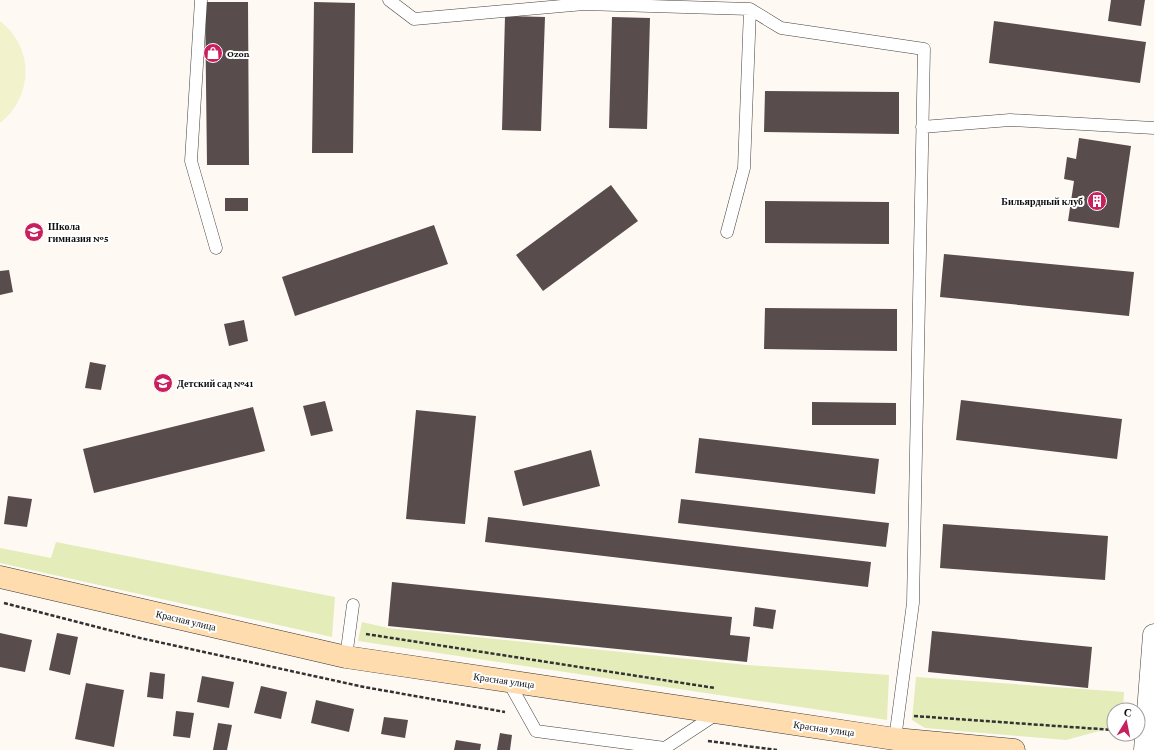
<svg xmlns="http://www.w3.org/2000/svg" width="1154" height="750" font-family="'Crimson Pro',serif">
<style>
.green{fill:#e4ecba}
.pitch{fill:#f2f3cc}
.building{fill:#594c4c}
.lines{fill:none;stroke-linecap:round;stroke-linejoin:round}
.service-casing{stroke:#434343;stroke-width:13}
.tertiary-casing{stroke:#434343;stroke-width:23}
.secondary-casing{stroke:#323232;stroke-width:23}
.path{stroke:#323232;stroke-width:2.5;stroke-dasharray:4 2;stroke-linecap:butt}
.service{stroke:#fff;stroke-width:12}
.tertiary{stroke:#fff;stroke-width:22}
.secondary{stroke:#ffdcae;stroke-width:22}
.labels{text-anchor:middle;stroke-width:4;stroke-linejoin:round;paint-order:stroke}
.poi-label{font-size:10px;font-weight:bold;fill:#101010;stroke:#fff;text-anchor:start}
.street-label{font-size:10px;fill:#101010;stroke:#fff}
</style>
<rect width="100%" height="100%" fill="#fff9f3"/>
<!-- green -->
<path class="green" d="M56,542l279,55 -3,40 -332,-74v-15l51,10z
M362,622l26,6 359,37 142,10 -2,45 -529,-79z
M916,677l208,15 -1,18h-9v17l-48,13 -141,-12 -13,-8z"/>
<!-- pitch -->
<path class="pitch" d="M0,21c34,26 34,75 0,102z"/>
<!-- building -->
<path class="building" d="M1111,0h34l-4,26 -33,-5z
M205,2h43l1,163h-42z
M314,2l41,1 -2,150h-41z
M505,16l40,1 -4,114 -39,-1z
M612,17l38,1 -3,111 -38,-1z
M994,21l152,21 -6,41 -151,-20z
M765,91l134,1v42l-135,-2z
M1079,138l52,8 -12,82 -51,-7 6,-40 -10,-2 3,-22 9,2z
M611,185l27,36 -95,70 -27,-36z
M225,198h23v13h-23z
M765,201l124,1v42l-124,-1z
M434,225l14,39 -153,52 -13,-39z
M944,254l190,18 -5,44 -189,-19z
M9,270l4,22 -13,3v-24z
M765,308l132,1v42l-133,-2z
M244,320l4,21 -19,5 -5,-22z
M90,362l16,3 -5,25 -16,-2z
M961,400l161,19 -5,40 -161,-19z
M325,401l8,30 -22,5 -8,-30z
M812,402l84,1v22h-84z
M253,407l12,44 -171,42 -11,-44z
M416,410l60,6 -11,108 -59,-5z
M699,438l180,21 -4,35 -180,-21z
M591,450l9,36 -77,20 -9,-35z
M8,496l24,3 -5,28 -23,-3z
M681,499l208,24 -3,24 -208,-24z
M488,517l383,45 -3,25 -383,-45z
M943,524l165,12 -3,44 -165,-12z
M392,582l340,35 -2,18 20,2 -3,25 -359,-36z
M755,607l21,3 -3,19 -20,-3z
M932,631l160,16 -4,41 -160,-16z
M0,633l32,7 -7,32 -25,-5z
M57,633l21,4 -8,38 -21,-5z
M150,672l15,2 -2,25 -16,-2z
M202,676l32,6 -5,26 -32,-6z
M86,683l38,7 -10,57 -39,-8z
M261,686l26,6 -6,27 -27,-6z
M316,700l38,9 -5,23 -38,-9z
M176,711l18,2 -4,25 -17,-2z
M384,717l24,3 -3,18 -24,-4z
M218,723l14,2 -5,25h-14z
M500,733l12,2 -2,15h-13z
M456,740l25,4 -1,6h-26z"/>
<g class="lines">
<!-- service casing -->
<g class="service-casing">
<path id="service" d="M201,0l-10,161 25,87
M389,0l25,19 170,-15 166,5 -6,159 -17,64
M750,9l31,19 143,21 -11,554 -18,136
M922,127l88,-7 144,8
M346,657l7,-52
M508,681l28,50 129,17 53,-35"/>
</g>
<!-- tertiary casing -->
<g class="tertiary-casing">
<path id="tertiary" d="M1145,750l9,-115"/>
</g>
<!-- secondary casing -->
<g class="secondary-casing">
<path id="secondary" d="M0,577l346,80 549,82 119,11"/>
</g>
<!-- path -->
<path class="path" d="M4,603l136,35 224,49 141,25
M366,634l349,54
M914,716l200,14
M708,741l69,9"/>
<!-- service -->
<use href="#service" class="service"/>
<!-- tertiary -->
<use href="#tertiary" class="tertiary"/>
<!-- secondary -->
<use href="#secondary" class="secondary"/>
</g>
<!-- icons -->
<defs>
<g id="shop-disc" transform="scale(1)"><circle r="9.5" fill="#c8205f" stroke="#fff"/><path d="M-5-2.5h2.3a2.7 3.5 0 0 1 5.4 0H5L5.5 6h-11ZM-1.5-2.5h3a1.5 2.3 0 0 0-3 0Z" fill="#fff"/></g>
<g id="building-disc" transform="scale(1)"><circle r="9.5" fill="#c8205f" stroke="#fff"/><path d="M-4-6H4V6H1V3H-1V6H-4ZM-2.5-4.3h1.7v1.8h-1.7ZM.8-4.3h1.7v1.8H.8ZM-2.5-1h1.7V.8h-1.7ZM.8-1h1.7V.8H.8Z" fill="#fff"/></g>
<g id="school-disc" transform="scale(1)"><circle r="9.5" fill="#c8205f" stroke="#fff"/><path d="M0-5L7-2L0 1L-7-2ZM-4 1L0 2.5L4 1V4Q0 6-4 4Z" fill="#fff"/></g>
</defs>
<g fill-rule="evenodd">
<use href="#shop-disc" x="213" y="53"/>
<use href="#building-disc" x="1097" y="201"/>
<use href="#school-disc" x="34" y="232"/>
<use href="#school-disc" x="163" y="383"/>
</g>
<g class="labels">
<!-- poi labels -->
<g class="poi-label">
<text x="227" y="57">Ozon</text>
<text x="1083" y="205" text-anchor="end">Бильярдный клуб</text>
<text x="48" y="230">Школа<tspan x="48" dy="12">гимназия №5</tspan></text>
<text x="177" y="387">Детский сад №41</text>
</g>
<!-- street labels -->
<g class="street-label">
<text transform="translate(186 620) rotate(13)" y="4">Красная улица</text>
<text transform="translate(504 680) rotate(8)" y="4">Красная улица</text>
<text transform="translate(824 728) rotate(8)" y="4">Красная улица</text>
</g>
</g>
<!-- north arrow -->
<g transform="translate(1126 722) rotate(10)"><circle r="19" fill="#ffffff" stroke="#9f9f9f"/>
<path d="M0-3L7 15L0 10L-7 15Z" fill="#c8205f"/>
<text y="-6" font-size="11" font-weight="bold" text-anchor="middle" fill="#101010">С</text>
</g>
</svg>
